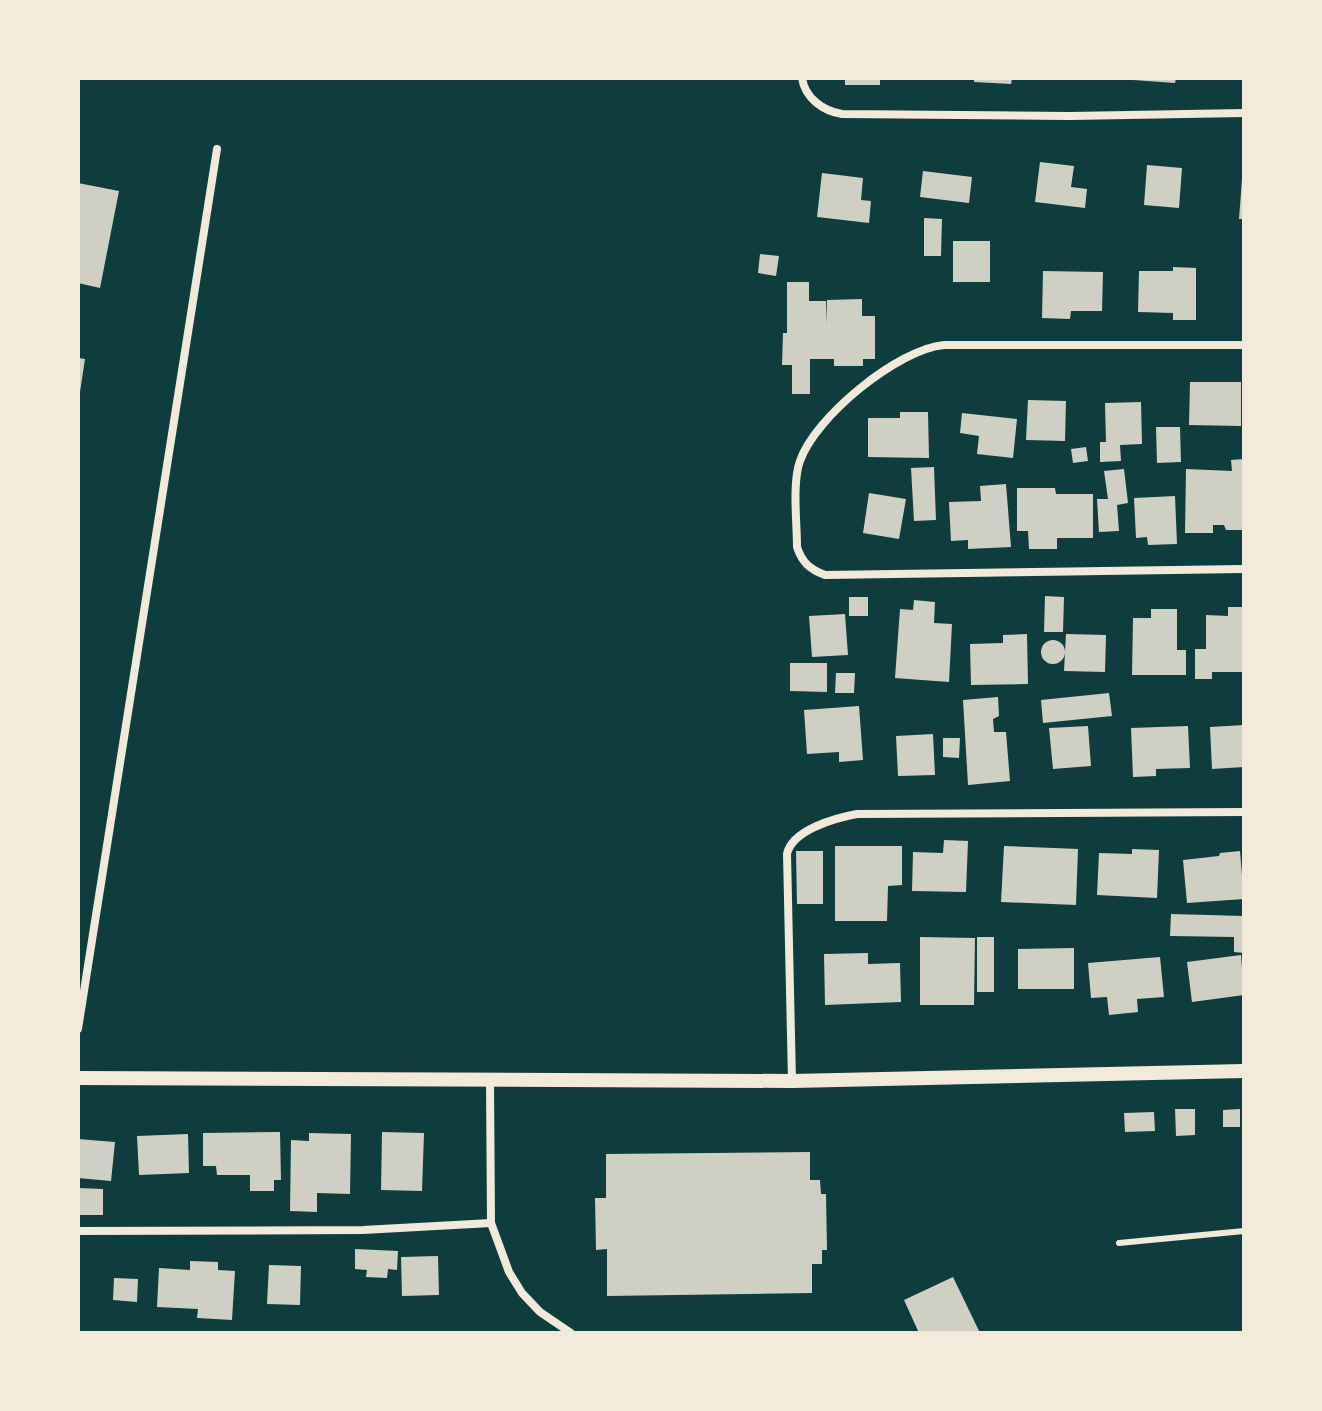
<svg xmlns="http://www.w3.org/2000/svg" width="1322" height="1411" font-family="'Varela Round',sans-serif">
<style>
.building{fill:#cfcfc3}
.lines{fill:none;stroke-linecap:round;stroke-linejoin:round}
.service{stroke:#f1e9da;stroke-width:6}
.minor{stroke:#f1e9da;stroke-width:8}
.tertiary{stroke:#f1e9da;stroke-width:14}
</style>
<rect width="100%" height="100%" fill="#0f3d3e"/>
<!-- building -->
<path class="building" d="M845,78h35v7h-35z
M974,78h38l-1,6 -37,-2z
M1133,78h43l-1,5 -42,-3z
M1040,162l34,4 -3,21 16,2 -2,19 -50,-6z
M1147,165l35,3 -3,40 -35,-3z
M923,171l49,6 -3,26 -49,-6z
M822,173l41,5 -2,22 10,1 -2,22 -52,-6z
M1242,179h2v40h-5z
M78,183l41,8 -19,97 -22,-5z
M924,218l18,1 -1,37h-17z
M953,241h37v41h-37z
M760,254l19,2 -3,20 -18,-3z
M1173,267l23,1v52h-23v-7l-35,-1 1,-41h34z
M1043,271l60,1 -1,39h-31l-1,8 -28,-1z
M787,282h22v19h17v23l1,-24 35,-1v17h13v43h-12v7h-29v-7h-24v35h-18v-29h-10l1,-32h4z
M78,358l7,1 -5,33h-2z
M1190,382h51v44l-52,-1z
M1028,400l38,1 -1,40 -39,-1z
M1141,402l1,42 -22,1 1,16 -21,1v-20h6l-1,-39z
M900,412h28l1,46 -61,-1v-39h32z
M962,413l55,6 -4,39 -36,-4 2,-18 -19,-3z
M1156,427h24l1,35 -24,1z
M1086,447l2,14 -15,2 -2,-14z
M1244,459v71h-18l-2,-5h-11v8h-28l1,-64 46,2 -1,-11z
M934,467l2,53 -22,1 -3,-53z
M1124,469l4,34 -11,2 2,26 -20,1 -2,-33h11l-4,-28z
M1006,484l5,63 -43,2v-9l-17,1 -2,-39 32,-1 -1,-15z
M1017,488h38l1,6h37v44h-36v11h-28l-1,-18h-11z
M869,493l37,6 -7,40 -36,-6z
M1175,496l2,48 -29,1 -1,-8 -11,1 -2,-40z
M1045,596l19,1 -1,35h-19z
M849,597h19v19h-19z
M914,600l21,2 -1,21 18,1 -3,58 -54,-4 5,-69 13,1z
M1228,607h16v65h-32v7h-17v-30h11v-34l22,1z
M1151,609h26v41h9v25h-54l1,-57h18z
M845,614l3,41 -36,2 -3,-41z
M1027,634l1,50 -57,1 -1,-41 33,-1v-8z
M1066,634l40,1 -1,37 -41,-1z
M1041 652a12 12 0 1 1 24 0a12 12 0 1 1-24 0Z
M790,663h37v29l-37,-1z
M836,673h19l-1,20h-19z
M1109,693l3,23 -69,7 -2,-23z
M998,697l1,19 -6,3 1,13h12l4,49 -42,4 -5,-85z
M859,706l4,54 -24,2v-10l-32,2 -3,-44z
M1244,725v42l-32,2 -2,-42z
M1088,726l3,40 -38,3 -4,-41z
M1188,726l2,42 -34,1v7l-23,1 -2,-49z
M933,734l2,41 -37,1 -2,-40z
M943,738h17l-1,20 -16,-1z
M944,840l24,1 -2,51 -54,-1 1,-39 30,1z
M835,846h67v39l-14,1 -1,35h-52z
M1004,846l74,3 -2,56 -75,-3z
M1132,849l27,1 -2,48 -60,-3 2,-42 33,1z
M796,851h27v53h-26z
M1240,851l4,48 -57,4 -4,-43 36,-4 1,-3z
M1171,914l73,2v37l-10,-1v-15l-64,-1z
M920,937l55,1 -1,67h-54z
M977,937h17v55h-17z
M1074,948v41h-56v-40z
M868,953v11l32,-1 1,39 -76,3 -1,-51z
M1241,955l3,40 -52,7 -5,-40z
M1160,957l4,40 -27,2 1,13 -29,3 -2,-18 -16,1 -3,-35z
M1175,1109h20v26l-19,1z
M1240,1109v18h-17v-17z
M1154,1112l1,19 -30,1 -1,-19z
M280,1132l1,48h-7v11h-24v-16h-33l-1,-9h-13v-33z
M382,1132l42,1 -2,58 -41,-1z
M309,1133l42,1 -1,60 -33,-1v19l-27,-1 1,-71 18,1z
M188,1134l1,39 -50,2 -2,-39z
M78,1139l37,3 -4,39 -33,-3z
M810,1152v28h10l1,14h5l1,56h-5v14h-10v29l-205,3v-47l-11,1 -1,-52h11v-44z
M78,1188l25,1v26h-25z
M355,1249l43,2 -1,19 -9,-1 -1,9 -21,-1 1,-7 -12,-1z
M438,1256l1,39 -37,1 -1,-39z
M190,1261l28,1v8l17,1 -3,49 -35,-2 1,-9 -41,-2 2,-39 31,2z
M269,1265l32,1 -1,39 -33,-1z
M953,1277l27,56h-61l-15,-33z
M114,1278l24,1 -1,23 -24,-2z"/>
<g class="lines">
<!-- service -->
<path class="service" d="M1119,1243l125,-12"/>
<!-- minor -->
<path class="minor" d="M802,78c3,20 21,33 40,36l228,2 174,-3
M1244,345h-300c-46,4 -129,72 -144,116 -8,22 -3,61 -3,86 5,15 12,22 28,28l419,-6
M78,1029l139,-880
M490,1080l1,143 18,49 13,21 18,19 31,21
M792,1081l-5,-227c5,-24 48,-36 70,-40l387,-2
M78,1231l285,-1 128,-7"/>
<!-- tertiary -->
<path class="tertiary" d="M78,1078l714,3 452,-10"/>
</g>
<!-- border -->
<rect width="1322" height="1411" fill="none" stroke="#f1e9da" stroke-width="160"/>
</svg>
